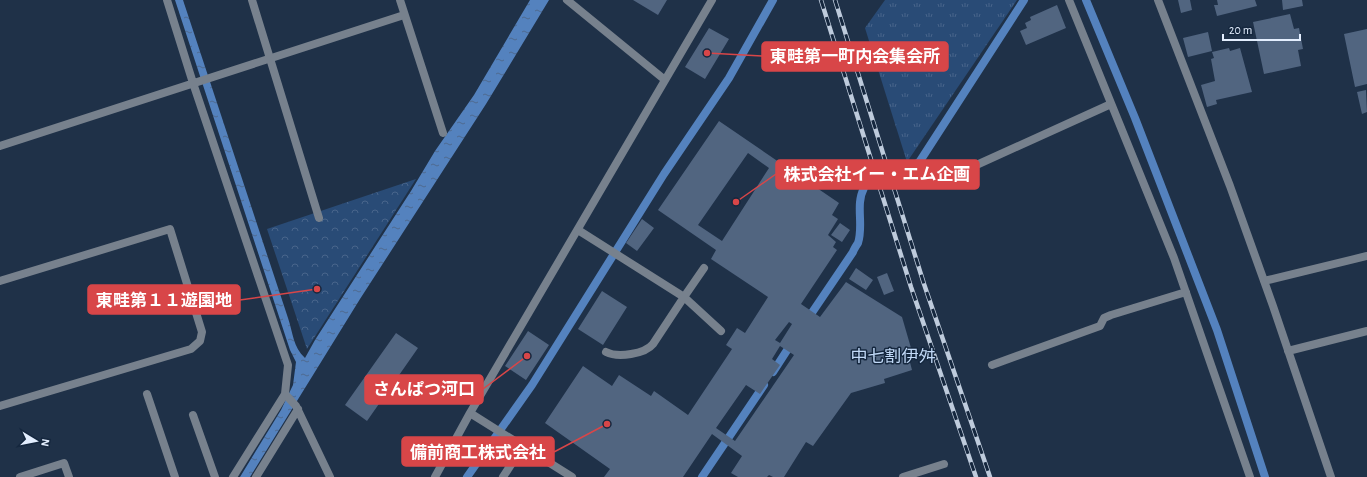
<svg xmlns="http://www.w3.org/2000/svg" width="1367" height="477" font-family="'Alegreya Sans','Noto Sans JP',sans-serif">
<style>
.grass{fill:url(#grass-tufts)}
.park{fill:url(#park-crowns)}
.water{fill:url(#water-ripples)}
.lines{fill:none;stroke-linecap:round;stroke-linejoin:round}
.stream{stroke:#5482be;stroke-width:8}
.building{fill:#516580;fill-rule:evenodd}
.service{stroke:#77818d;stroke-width:8}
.minor{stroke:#77818d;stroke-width:8}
.rail-casing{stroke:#becbdc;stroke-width:4.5}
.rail{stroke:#15273e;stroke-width:3;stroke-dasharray:9;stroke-linecap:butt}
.labels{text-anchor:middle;stroke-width:3;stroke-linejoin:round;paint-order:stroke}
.neighbourhood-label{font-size:17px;fill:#c2daf8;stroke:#15273e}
.leader{fill:none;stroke:#d84648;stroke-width:1.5}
.callout-dot{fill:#d84648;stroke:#15273e;stroke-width:1.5}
.callout{fill:#d84648;stroke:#d84648;stroke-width:1.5}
.callout-label{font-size:17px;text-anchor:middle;font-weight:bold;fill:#fff}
</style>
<defs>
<pattern id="grass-tufts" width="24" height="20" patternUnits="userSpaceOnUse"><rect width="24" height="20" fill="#294b76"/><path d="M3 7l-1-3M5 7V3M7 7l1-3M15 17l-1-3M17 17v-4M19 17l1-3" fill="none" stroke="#48658b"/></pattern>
<pattern id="park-crowns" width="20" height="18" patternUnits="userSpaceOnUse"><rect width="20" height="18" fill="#294b76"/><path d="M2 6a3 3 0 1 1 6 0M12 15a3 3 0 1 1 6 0" fill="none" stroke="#48658b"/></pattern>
<pattern id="water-ripples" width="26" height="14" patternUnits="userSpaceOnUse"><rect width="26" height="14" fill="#5482be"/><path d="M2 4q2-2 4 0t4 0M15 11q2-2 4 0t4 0" fill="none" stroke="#4e6a90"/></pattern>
</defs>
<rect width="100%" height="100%" fill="#1f3148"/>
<!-- grass -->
<path class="grass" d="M885,0h132l-110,162 -42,-134z"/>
<!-- park -->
<path class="park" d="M416,179l-109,170 -40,-120z"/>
<!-- water -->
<path class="water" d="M175,0h8l105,318c5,15 5,29 17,40l10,-18 96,-149 24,-40 39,-56 56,-95h19l-63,104 -126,195 -110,178h-10l41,-67 12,-25 3,-23 -6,-12z"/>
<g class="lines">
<!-- stream -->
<path class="stream" d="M1086,0l49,118 82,212 48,147
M908,171l12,-10 104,-161
M807,320l46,-68c1,-3 3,-6 5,-9 6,-18 -3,-38 6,-55
M773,372l20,-31
M467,477l65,-92 132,-211 65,-96 44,-78
M702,477l62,-92"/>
</g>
<!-- building -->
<path class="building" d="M633,0h34l-9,15z
M1178,0h12l2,10 -11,3z
M1217,0h38l2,6 -40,10 -3,-11h4z
M1282,0h20l1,6 -20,4z
M1057,5l9,23 -40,17 -6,-14 7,-3 -2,-5 6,-3 -1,-3z
M1290,14l4,15 5,-1 4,21 -5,1 3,16 -37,8 -11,-52z
M709,28l20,11 -24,40 -20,-12z
M1367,29v55l-12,3 -11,-53z
M1208,32l4,19 -24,6 -5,-19z
M1229,48l1,3 10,-3 12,44 -36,8 1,4 -10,3 -6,-22 14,-4 -4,-22 3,-1 -2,-6z
M1366,90l1,22 -5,2 -5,-22z
M719,121l120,82 -7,12 6,4 -10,16 8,7 -3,5 4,3 -36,54 19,13 26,-35 56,35 9,31 -4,3 5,19 -28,9 1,4 -34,10 -38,53 -7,-4 -22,35h-11l-4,-2 -2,2h-29l-7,-4 11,-17 -30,-22 -29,43h-79l6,-8 -65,-46 38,-57 29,20 7,-11 32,21 3,-5 34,24 44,-66 -6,-4 11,-17 8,5 23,-36 -57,-38 5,-9 -58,-40zM748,153l21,15 -47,73 -24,-16zM789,322l3,2 -12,19 -5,-3zM780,346l14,9 -59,86 -19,-13 30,-43 14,9 20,-29 -8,-6z
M642,219l12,9 -17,23 -11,-8z
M840,223l10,7 -8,12 -11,-7z
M856,268l17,12 -7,10 -17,-11z
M887,273l7,18 -10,4 -7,-18z
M602,291l25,16 -24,38 -25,-16z
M528,331l21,14 -23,35 -21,-14z
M396,333l22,15 -51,73 -22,-16z"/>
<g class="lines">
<!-- service -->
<path class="service" d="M578,230l106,67 -31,47c-8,10 -35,14 -47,8
M704,268l-20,29 37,34
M903,477l41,-13"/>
<!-- minor -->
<path class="minor" d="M167,0l26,83 95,282 -3,29 -52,83
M252,0l67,218
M400,0l43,133
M567,0l98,80
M1069,0l105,258 76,219
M1158,0l72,186 43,120 58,171
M0,146l404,-131
M939,182l172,-78
M0,281l170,-52 32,103 -2,9 -9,8 -191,57
M1264,281l103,-25
M1288,351l79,-20
M992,365l108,-39 4,-8 7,-3 75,-23
M147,394l28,83
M285,394l11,12 34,71
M470,413l102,64
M193,415l22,62
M20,477l44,-14 5,14
M256,477l42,-68
M435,477l35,-64 242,-413
M503,477l20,-31"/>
<!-- rail casing -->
<g class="rail-casing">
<path id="rail" d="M821,0l90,287 65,190
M835,0l89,284 66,193"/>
</g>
<!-- rail -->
<use href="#rail" class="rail"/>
</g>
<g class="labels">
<!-- neighbourhood labels -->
<g class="neighbourhood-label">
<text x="893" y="362">中七割伊舛</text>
</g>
</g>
<!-- callouts -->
<path class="leader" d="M707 53L762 56M736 202L776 174M317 289L240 300M527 356L483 389M607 424L554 452"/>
<g class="callout-dot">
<circle cx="707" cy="53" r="4"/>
<circle cx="736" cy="202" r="4"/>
<circle cx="317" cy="289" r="4"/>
<circle cx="527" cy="356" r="4"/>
<circle cx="607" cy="424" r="4"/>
</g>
<g class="callout">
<rect x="762" y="42" width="186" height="29" rx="4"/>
<rect x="776" y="160" width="203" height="29" rx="4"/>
<rect x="88" y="285" width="152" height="29" rx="4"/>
<rect x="365" y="375" width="118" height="29" rx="4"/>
<rect x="402" y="437" width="152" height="29" rx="4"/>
</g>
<g class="callout-label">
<text x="855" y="62">東畦第一町内会集会所</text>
<text x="877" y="180">株式会社イー・エム企画</text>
<text x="164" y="306">東畦第１１遊園地</text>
<text x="424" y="395">さんぱつ河口</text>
<text x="478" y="458">備前商工株式会社</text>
</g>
<!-- north arrow -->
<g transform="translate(36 441) rotate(100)" stroke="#15273e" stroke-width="3" paint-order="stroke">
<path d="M0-3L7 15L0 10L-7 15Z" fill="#e3eefe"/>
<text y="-6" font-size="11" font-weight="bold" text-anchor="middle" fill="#e3eefe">N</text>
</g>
<!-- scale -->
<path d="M1223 34v6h77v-6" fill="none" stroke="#e3eefe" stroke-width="2"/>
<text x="1229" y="34" font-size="12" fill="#e3eefe" stroke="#15273e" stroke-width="3" paint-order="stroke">20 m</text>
</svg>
